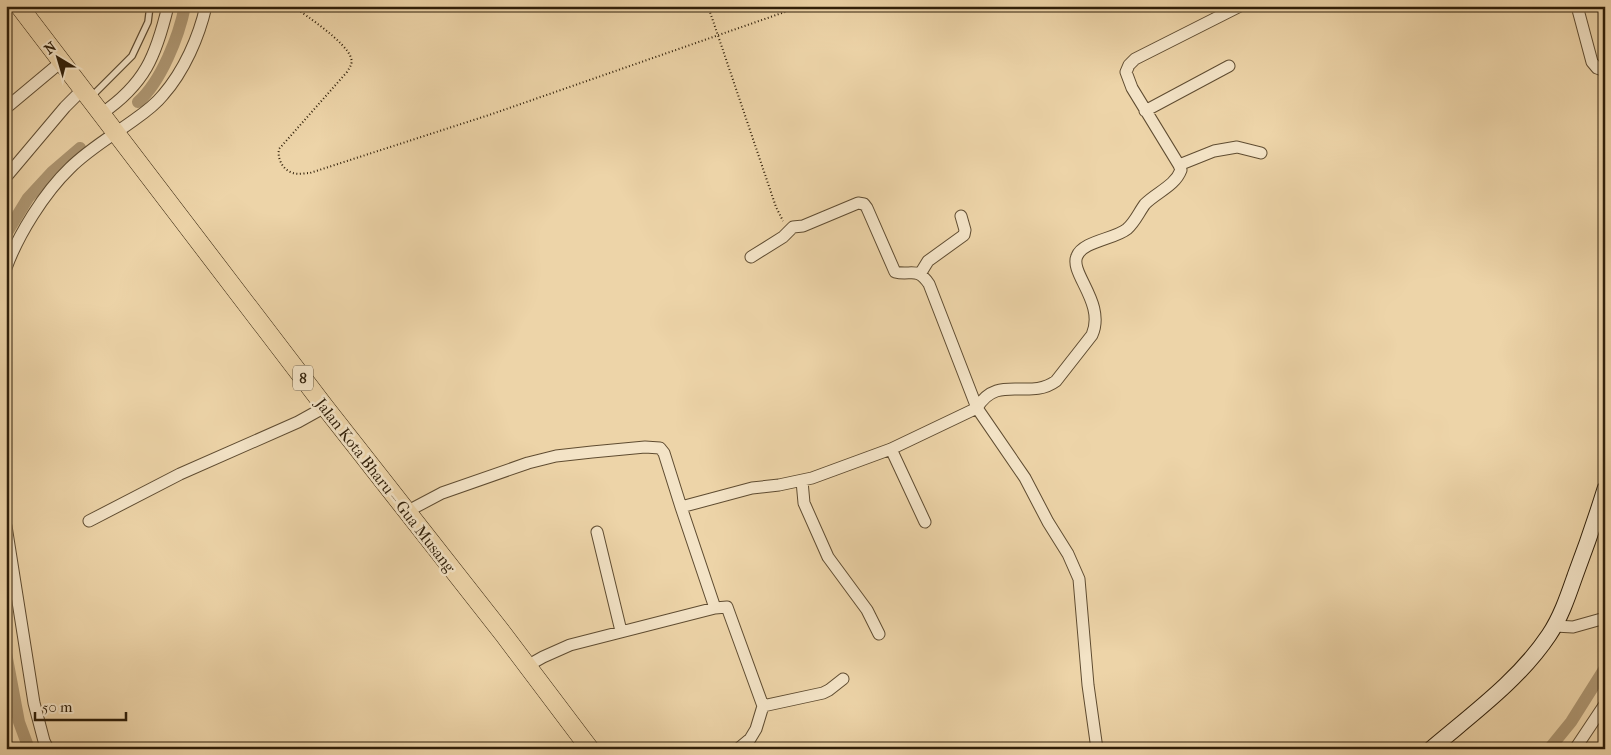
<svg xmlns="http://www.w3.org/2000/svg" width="1611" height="755" font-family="'IM FELL French Canon',serif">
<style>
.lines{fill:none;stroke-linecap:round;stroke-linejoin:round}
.canal{stroke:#ad9672;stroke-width:12}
.service-casing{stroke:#5f4c31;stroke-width:8}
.minor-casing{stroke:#5f4c31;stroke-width:13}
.secondary-casing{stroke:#301f09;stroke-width:17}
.primary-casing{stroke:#301f09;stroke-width:19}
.path{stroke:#301f09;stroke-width:2;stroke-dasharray:1 2.5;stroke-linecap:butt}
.service{stroke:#f3e3c6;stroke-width:5.5}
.minor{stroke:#f3e3c6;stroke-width:11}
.secondary{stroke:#f3e3c6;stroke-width:15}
.primary{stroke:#edd4a8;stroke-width:18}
.labels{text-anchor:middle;stroke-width:5;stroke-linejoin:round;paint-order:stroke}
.shield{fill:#f3e3c6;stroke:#6a5a42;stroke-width:1}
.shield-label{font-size:15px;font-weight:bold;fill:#301f09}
.street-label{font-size:16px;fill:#301f09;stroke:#f3e3c6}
</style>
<rect width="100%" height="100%" fill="#edd4a8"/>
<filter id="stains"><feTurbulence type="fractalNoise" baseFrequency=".004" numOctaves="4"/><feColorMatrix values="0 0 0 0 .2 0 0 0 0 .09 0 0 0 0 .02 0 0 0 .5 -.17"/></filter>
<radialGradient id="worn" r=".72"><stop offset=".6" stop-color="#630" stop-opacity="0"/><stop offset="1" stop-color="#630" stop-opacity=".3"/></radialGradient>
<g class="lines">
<!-- canal -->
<path class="canal" d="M138,102c23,-20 41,-66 47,-96
M6,234l22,-36 24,-26 28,-24
M6,653l13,69 10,27
M1549,749l22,-27 34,-54"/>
<!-- service casing -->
<g class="service-casing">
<path id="service" d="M6,11l7,-5
M91,97l41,-41 16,-34 2,-16"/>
</g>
<!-- minor casing -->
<g class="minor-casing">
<path id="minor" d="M1577,6l15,56 5,6 8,3
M6,108l55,-46
M1145,111l84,-45
M101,114c44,-30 55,-58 67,-108
M1179,165l35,-14 23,-4 24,6
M6,177l59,-70 17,-17
M751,257l32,-20 10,-10 10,-1 55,-23 6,1 3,4 28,64c16,4 22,-6 34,12l48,124 48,70 23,44 20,32 11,25 9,106 9,64
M6,268c12,-33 38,-75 64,-100 19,-19 42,-32 64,-48 10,-7 21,-15 29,-25 21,-24 36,-58 43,-89
M920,274l8,-13 36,-26 1,-5 -4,-14
M891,449l34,73
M802,481l2,22 24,54 39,53 12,24
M681,507l71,-19 27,-3 33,-7 79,-29 86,-41c20,-35 52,-7 79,-27l36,-46c14,-32 -23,-62 -15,-79 6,-15 38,-17 50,-27 8,-7 12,-17 18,-25 12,-12 30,-18 36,-34l-2,-5 -47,-77 -6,-16 3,-7 6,-6 105,-53
M406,512l36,-19 86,-30 28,-7 36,-4 53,-5 15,1 4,5 17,54 34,101
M89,521l91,-47 118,-52 27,-15
M6,526l28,177 10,38 4,8
M597,532l24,99
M1555,626l18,1 32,-9
M527,666l16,-9 27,-12 145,-37 12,-1 36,99 -7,23 -6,10 -12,10
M763,706l60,-13 6,-3 14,-11
M1575,749l30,-45"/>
</g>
<!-- secondary casing -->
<g class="secondary-casing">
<path id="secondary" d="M1431,749c41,-35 88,-69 118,-114 12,-18 19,-39 26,-59 11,-29 21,-58 30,-87"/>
</g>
<!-- primary casing -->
<g class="primary-casing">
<path id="primary" d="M19,6l306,401 179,228 86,114"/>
</g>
<!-- path -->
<path class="path" d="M292,6c14,9 55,37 59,52 2,5 -1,9 -4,14l-68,77c-2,10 4,21 14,24 5,2 12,0 17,0l182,-59 310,-108
M708,6l68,201 7,14"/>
<!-- service -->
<use href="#service" class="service"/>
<!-- minor -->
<use href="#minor" class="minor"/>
<!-- secondary -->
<use href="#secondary" class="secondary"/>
<!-- primary -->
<use href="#primary" class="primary"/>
</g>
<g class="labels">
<!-- shield labels -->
<rect class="shield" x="293" y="365.5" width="20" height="25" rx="4"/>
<g class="shield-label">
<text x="303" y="383">8</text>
</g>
<!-- street labels -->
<g class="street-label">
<text transform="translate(386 485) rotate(52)" y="6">Jalan Kota Bharu – Gua Musang</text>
</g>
</g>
<!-- margin -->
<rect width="1611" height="755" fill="none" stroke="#edd4a8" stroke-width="25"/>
<rect x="8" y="8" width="1596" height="740" fill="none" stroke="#301f09" stroke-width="2.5"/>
<rect x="12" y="12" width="1586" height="730" fill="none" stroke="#301f09"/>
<!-- north arrow -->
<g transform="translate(58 58) rotate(322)" stroke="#f3e3c6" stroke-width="4" paint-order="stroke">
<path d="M0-4L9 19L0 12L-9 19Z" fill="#301f09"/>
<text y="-8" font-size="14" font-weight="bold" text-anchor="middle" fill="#301f09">N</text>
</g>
<!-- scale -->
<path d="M35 712v8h91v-8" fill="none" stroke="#301f09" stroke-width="2.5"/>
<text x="42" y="712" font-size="15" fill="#301f09" stroke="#f3e3c6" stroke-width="4" paint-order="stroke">50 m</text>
<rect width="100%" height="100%" filter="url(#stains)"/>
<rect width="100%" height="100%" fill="url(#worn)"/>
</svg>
